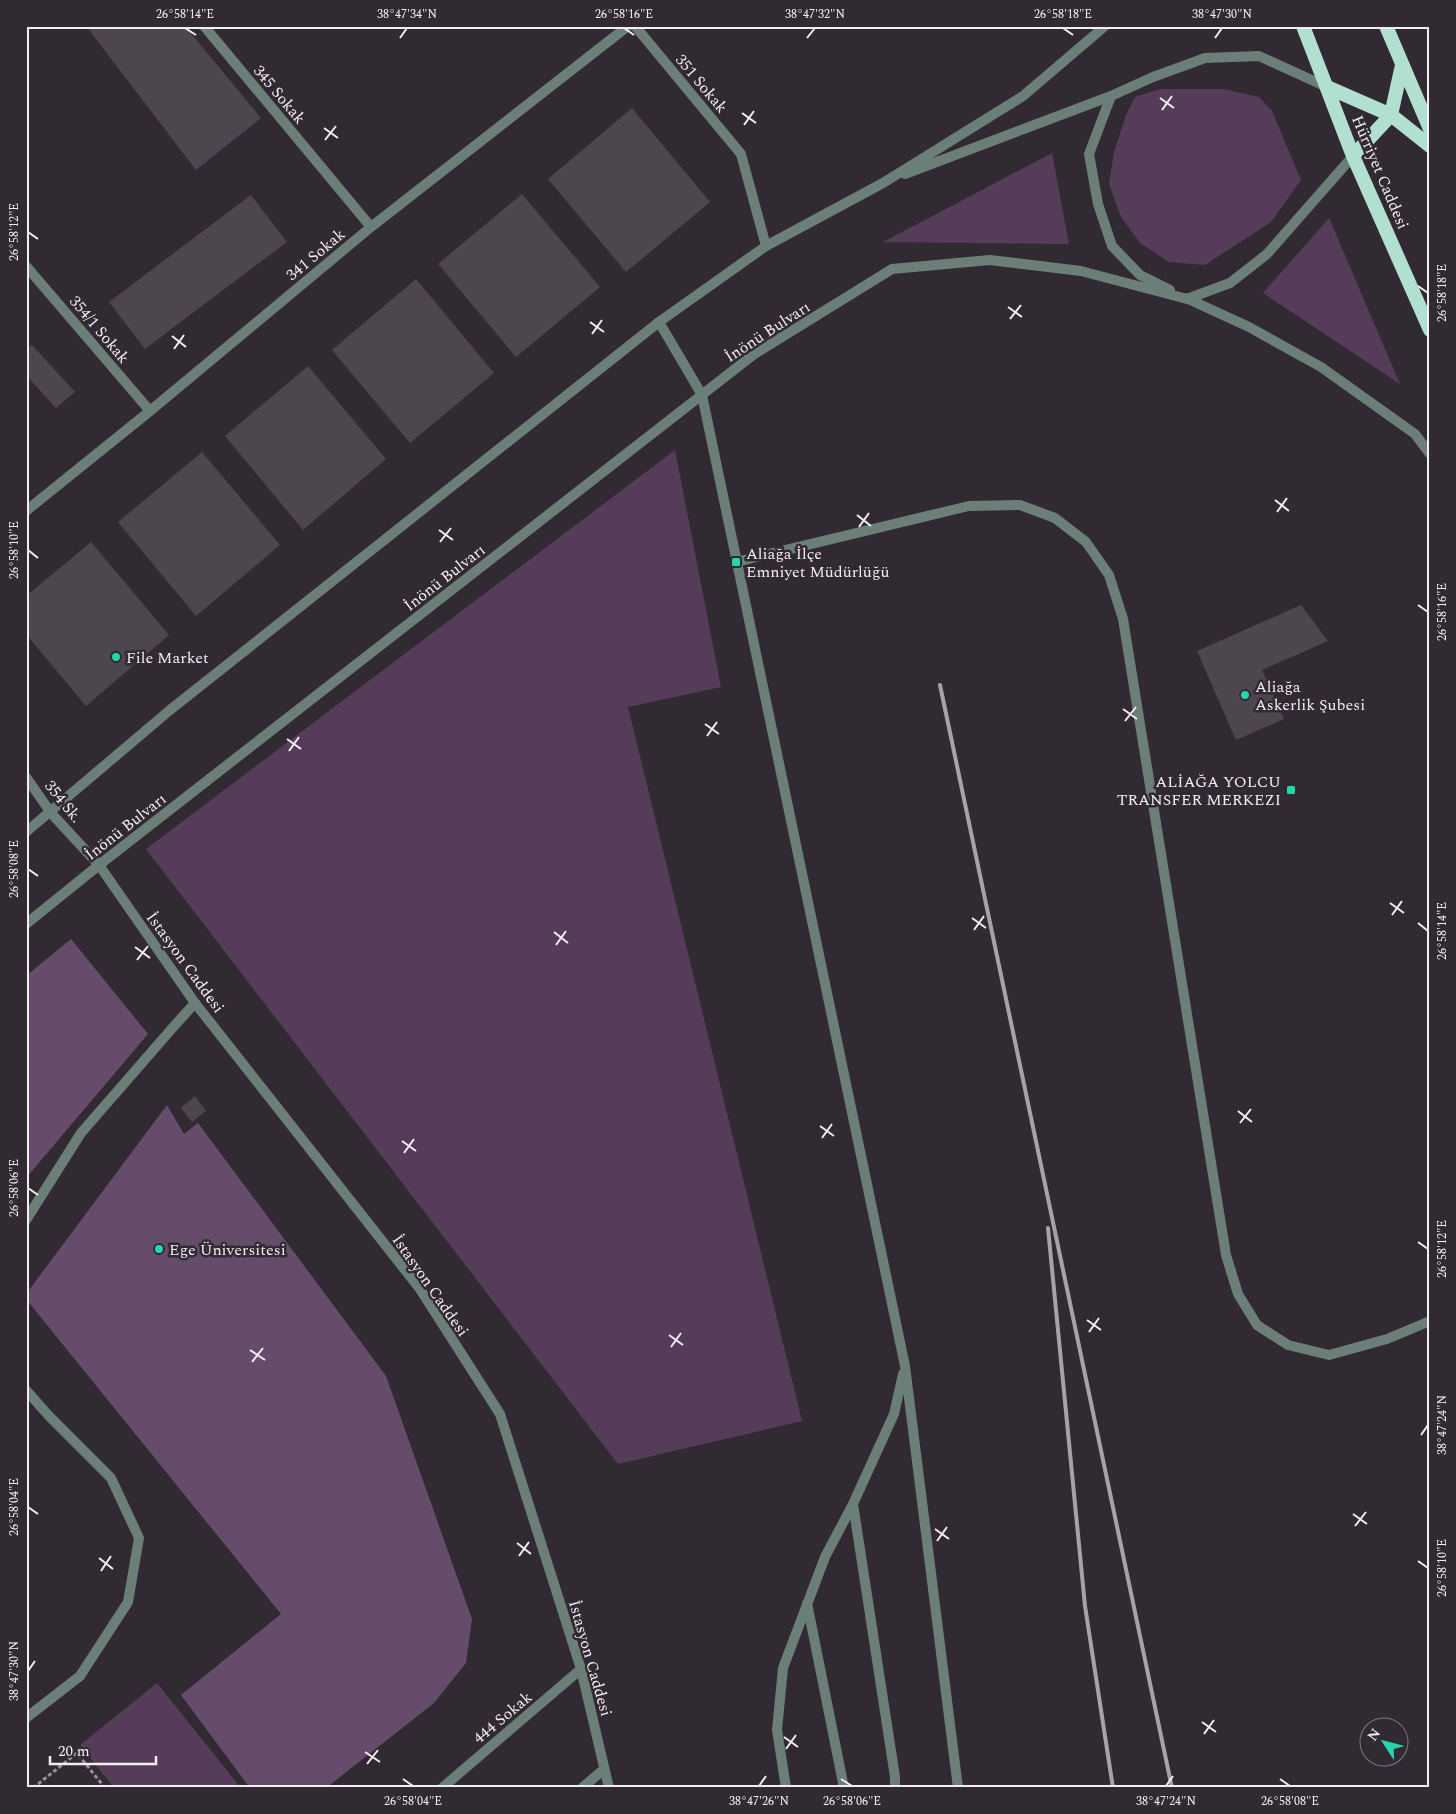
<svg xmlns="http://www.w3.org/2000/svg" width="1456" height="1814" font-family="Spectral,serif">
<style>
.green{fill:#553d59}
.forest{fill:#654c6a}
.building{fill:#4e464f}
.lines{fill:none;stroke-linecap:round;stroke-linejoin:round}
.path{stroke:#979097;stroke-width:3;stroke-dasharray:4 2.5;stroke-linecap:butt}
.service{stroke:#6b7e77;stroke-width:10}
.minor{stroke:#6b7e77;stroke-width:10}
.tertiary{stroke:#6b7e77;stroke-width:10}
.trunk{stroke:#b2e0d0;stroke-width:14}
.rail{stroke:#a7a1a8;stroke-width:4}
.ticks{fill:none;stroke:#f3eef3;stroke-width:2}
.poi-dot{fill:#27d5ad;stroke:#322a33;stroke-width:2}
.labels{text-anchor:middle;stroke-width:5;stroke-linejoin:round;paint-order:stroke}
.street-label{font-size:16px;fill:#f3eef3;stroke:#322a33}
.poi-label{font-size:16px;fill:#f3eef3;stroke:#322a33;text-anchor:start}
.neatline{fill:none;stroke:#f3eef3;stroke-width:2}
.ticks-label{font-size:12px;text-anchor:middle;fill:#f3eef3}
</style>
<rect width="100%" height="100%" fill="#322a33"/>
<!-- green -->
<path class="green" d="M1160,89h64l35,8 13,14 29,69 -30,42 -66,43 -36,-3 -29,-19 -19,-26 -12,-33 5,-32 12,-37 9,-18z
M1052,153l17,91 -186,-2z
M1329,218l71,166 -137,-91z
M675,450l46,237 -93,20 174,714 -184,43 -472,-615z
M157,1683l84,105h-127l-34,-43z"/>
<!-- forest -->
<path class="forest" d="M71,939l77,95 -122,144v-202z
M167,1105l17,29 14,-11 188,253 86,243 -6,44 -32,40 -108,85h-76l-69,-93 100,-81 -255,-315v-5z"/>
<!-- building -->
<path class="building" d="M86,26h99l76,92 -65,52z
M632,108l78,94 -84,70 -78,-93z
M522,194l78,93 -84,70 -78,-93z
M251,195l36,47 -142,107 -36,-47z
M416,279l78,94 -84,70 -78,-93z
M32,345l43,47 -19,16 -30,-33v-25z
M308,366l78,93 -83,71 -78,-94z
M202,452l78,93 -84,71 -78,-94z
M91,542l78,93 -83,71 -60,-72v-38z
M1301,605l27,36 -66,29 22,49 -48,21 -39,-89z
M195,1096l11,15 -14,11 -11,-14z"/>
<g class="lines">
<!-- path -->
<path class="path" d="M33,1788l44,-35 28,35"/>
<!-- service -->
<path class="service" d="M26,1220l55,-87 94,-108 20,-22
M26,1390l23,26 62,62 28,60 -11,64 -48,74 -54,42"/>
<!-- minor -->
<path class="minor" d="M204,26l167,201
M635,26l106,128 25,92
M26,266l124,145
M659,322l43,73 203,971 53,422
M26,511l124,-100 221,-184 257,-201
M736,562l233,-56 51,-1 35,13 31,24 23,33 14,44 103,636 12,39 19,31 31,20 41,10 58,-16 43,-18
M26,777l25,36 48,52
M853,1504l42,273v11
M807,1603l37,185
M442,1788l139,-119
M582,1788l22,-19
M786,1788l-9,-58 6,-62 42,-111 28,-53 41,-90 9,-40"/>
<!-- tertiary -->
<path class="tertiary" d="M1111,96l-22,58 9,50 14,42 28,29 30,15
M905,174l206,-78 42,-19 52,-19 54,-2 68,31
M1186,298l63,29 72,40 94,67 15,20
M26,832l144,-122 489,-388 107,-76 117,-63 140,-87 82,-70
M99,865l96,138 225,286 80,125 81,255 28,119
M26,924l73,-59 654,-510 139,-86 98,-9 91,11 106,28 43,-16 37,-29 86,-98"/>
<!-- trunk -->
<path class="trunk" d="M1303,26l50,130 77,174
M1386,26l44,103
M1327,87l64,28 39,31
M1353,156l38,-41 11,-50"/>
<!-- rail -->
<path class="rail" d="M940,685c79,367 154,735 232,1103
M1048,1228l37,378 28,182"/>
</g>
<!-- ticks -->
<path class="ticks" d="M185,28l11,7M624,28l10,7M1063,28l10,7M400,38l7,-10M807,38l8,-10M1215,38l7,-10M1160,98l14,10M1162,110l10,-14M742,113l14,10M744,125l10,-14M324,128l14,10M325,140l11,-14M28,232l10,7M1418,286l10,7M1008,307l14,10M1010,319l11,-14M590,322l14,10M592,334l10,-14M172,336l14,11M174,349l10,-14M1275,500l14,11M1277,512l10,-14M857,515l14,11M859,527l10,-14M439,530l14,10M440,542l11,-14M28,550l10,8M1418,605l10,7M1123,709l14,10M1125,721l11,-14M705,724l14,10M707,736l10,-14M287,739l14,10M289,751l10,-14M28,869l10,7M1390,903l14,10M1392,915l10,-14M972,918l14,10M1418,923l10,8M974,930l10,-14M554,932l14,11M556,945l10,-14M135,947l15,11M137,960l11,-14M1238,1111l14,11M1240,1123l11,-14M820,1126l14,10M822,1138l10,-14M402,1141l14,10M404,1153l10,-14M28,1188l10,7M1418,1242l10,7M1087,1320l14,10M1089,1332l10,-14M669,1335l14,10M671,1347l10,-14M250,1350l15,10M252,1362l11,-14M1421,1435l7,-10M28,1507l10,7M1353,1514l14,10M1355,1526l11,-14M935,1529l14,10M937,1541l10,-14M517,1543l14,11M519,1556l10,-14M99,1558l14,11M1418,1561l10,7M101,1571l10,-15M28,1671l7,-10M1202,1722l14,10M1204,1734l10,-14M784,1737l14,10M786,1749l10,-14M365,1752l15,10M367,1764l11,-14M403,1779l10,7M841,1779l11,7M1280,1779l10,7M759,1786l7,-10M1166,1786l7,-10"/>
<!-- markers -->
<g class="poi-dot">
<rect x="731" y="557" width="10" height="10" rx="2.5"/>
<circle cx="116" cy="657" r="5"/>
<circle cx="1245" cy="695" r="5"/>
<rect x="1286" y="785" width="10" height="10" rx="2.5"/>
<circle cx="159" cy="1249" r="5"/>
</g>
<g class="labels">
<!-- street labels -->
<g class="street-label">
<text transform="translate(702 83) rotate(50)" y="6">351 Sokak</text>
<text transform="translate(280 94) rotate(50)" y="6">345 Sokak</text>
<text transform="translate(1381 172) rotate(67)" y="6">Hürriyet Caddesi</text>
<text transform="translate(315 254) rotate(-40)" y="6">341 Sokak</text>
<text transform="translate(100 329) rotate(50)" y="6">354/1 Sokak</text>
<text transform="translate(767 331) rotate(-33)" y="6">İnönü Bulvarı</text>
<text transform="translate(444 577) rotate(-38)" y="6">İnönü Bulvarı</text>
<text transform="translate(64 801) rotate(51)" y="6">354 Sk.</text>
<text transform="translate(125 826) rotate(-38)" y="6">İnönü Bulvarı</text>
<text transform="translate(186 962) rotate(54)" y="6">İstasyon Caddesi</text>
<text transform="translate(431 1285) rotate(55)" y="6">İstasyon Caddesi</text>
<text transform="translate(591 1658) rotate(74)" y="6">İstasyon Caddesi</text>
<text transform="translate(502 1717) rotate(-40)" y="6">444 Sokak</text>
</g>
<!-- poi labels -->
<g class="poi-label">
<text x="746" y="559">Aliağa İlçe<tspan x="746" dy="18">Emniyet Müdürlüğü</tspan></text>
<text x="126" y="663">File Market</text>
<text x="1255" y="692">Aliağa<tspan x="1255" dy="18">Askerlik Şubesi</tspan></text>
<text x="1281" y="787" text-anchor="end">ALİAĞA YOLCU<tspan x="1281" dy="18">TRANSFER MERKEZI</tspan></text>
<text x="169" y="1255">Ege Üniversitesi</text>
</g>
</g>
<!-- border -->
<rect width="1456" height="1814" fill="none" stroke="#322a33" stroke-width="55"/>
<!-- north arrow -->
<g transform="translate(1384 1742) rotate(306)"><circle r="24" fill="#322a33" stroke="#7f7880"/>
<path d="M0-4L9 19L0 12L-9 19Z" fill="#27d5ad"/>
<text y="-8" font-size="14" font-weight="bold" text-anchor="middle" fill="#f3eef3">N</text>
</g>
<!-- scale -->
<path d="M50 1756v8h106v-8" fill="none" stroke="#f3eef3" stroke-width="2.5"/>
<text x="58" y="1756" font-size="15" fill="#f3eef3" stroke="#322a33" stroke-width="4" paint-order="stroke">20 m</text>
<rect x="28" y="28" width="1400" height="1758" class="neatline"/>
<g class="ticks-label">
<text x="185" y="18">26°58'14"E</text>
<text x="407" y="18">38°47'34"N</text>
<text x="624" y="18">26°58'16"E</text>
<text x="815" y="18">38°47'32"N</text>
<text x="1063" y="18">26°58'18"E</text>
<text x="1222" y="18">38°47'30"N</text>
<text transform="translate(14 232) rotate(-90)" y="4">26°58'12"E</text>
<text transform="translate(1442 293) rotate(-90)" y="4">26°58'18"E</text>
<text transform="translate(14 550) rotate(-90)" y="4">26°58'10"E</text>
<text transform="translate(1442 612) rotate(-90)" y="4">26°58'16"E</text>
<text transform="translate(14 869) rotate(-90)" y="4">26°58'08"E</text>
<text transform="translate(1442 931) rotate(-90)" y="4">26°58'14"E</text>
<text transform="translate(14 1188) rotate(-90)" y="4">26°58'06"E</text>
<text transform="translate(1442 1249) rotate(-90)" y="4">26°58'12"E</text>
<text transform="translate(1442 1425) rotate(-90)" y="4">38°47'24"N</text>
<text transform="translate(14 1507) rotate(-90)" y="4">26°58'04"E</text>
<text transform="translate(1442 1568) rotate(-90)" y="4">26°58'10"E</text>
<text transform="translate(14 1671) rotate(-90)" y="4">38°47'30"N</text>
<text x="413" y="1805">26°58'04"E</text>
<text x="759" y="1805">38°47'26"N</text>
<text x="852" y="1805">26°58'06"E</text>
<text x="1166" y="1805">38°47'24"N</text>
<text x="1290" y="1805">26°58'08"E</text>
</g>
</svg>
